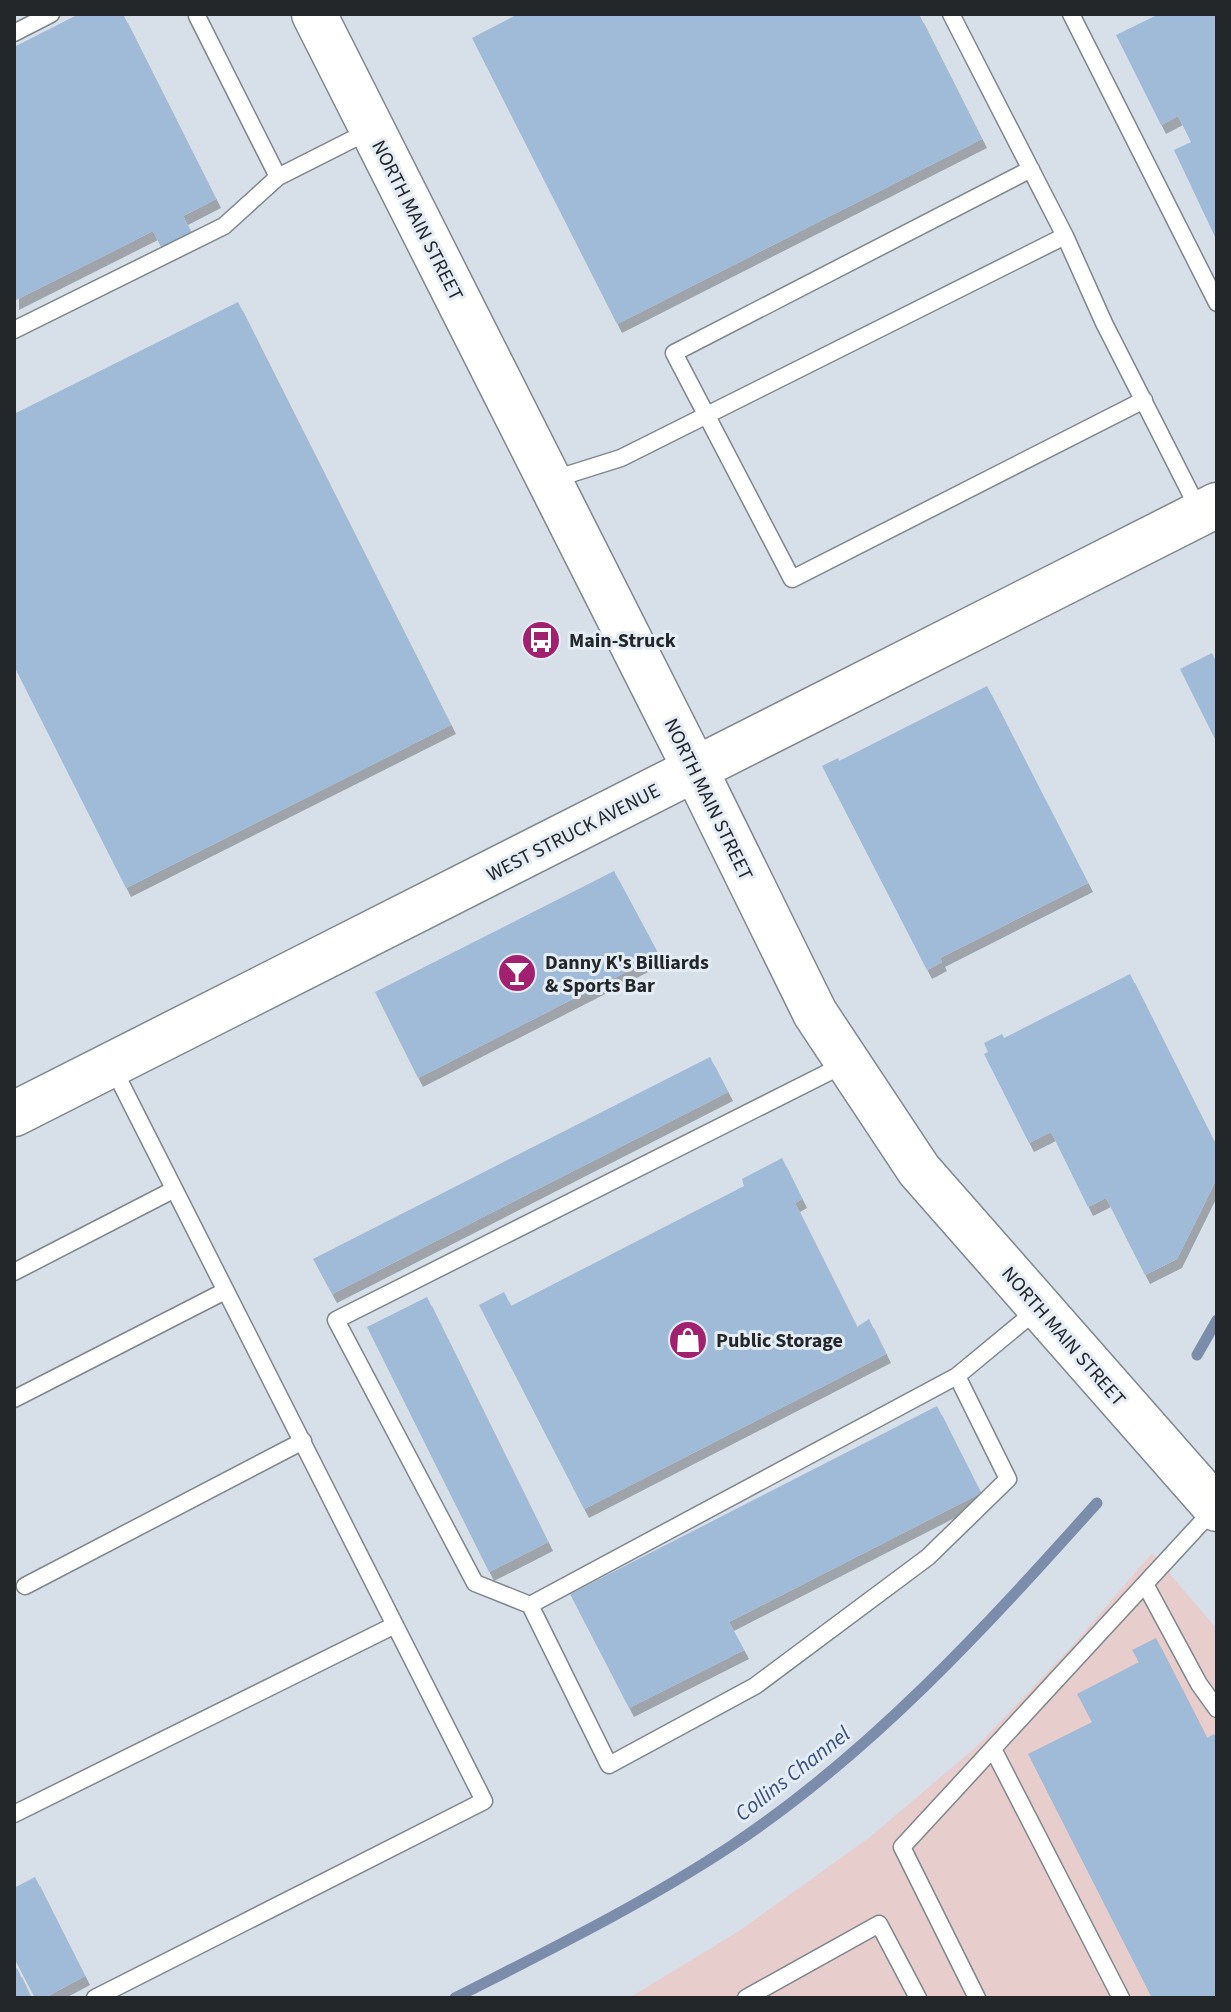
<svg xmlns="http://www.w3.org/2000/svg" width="1231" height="2012" font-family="'Source Sans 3',sans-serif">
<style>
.industrial{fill:#e8cdcd}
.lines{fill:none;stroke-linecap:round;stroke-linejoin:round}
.stream{stroke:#7c8dac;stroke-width:11}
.building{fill:#a0bbd8;filter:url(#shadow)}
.lane-casing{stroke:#7e868e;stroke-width:19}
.secondary-casing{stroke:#7e868e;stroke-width:47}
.lane{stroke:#fff;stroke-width:16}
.secondary{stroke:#fff;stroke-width:44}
.labels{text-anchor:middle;stroke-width:6;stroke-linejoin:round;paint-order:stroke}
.street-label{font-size:20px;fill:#24272a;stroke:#e4ecf5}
.poi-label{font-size:20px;font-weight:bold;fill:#24272a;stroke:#e4ecf5;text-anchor:start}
.water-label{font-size:22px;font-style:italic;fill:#38507d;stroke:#e4ecf5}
</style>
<defs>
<filter id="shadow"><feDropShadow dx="5" dy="9" stdDeviation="0" flood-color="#0004"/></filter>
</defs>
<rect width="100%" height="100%" fill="#d7dfe8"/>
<!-- industrial -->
<path class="industrial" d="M1152,1553l65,76v369h-588l110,-67 131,-94 106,-90 96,-101z"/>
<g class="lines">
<!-- stream -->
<path class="stream" d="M1197,1355l20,-35
M455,1998c94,-48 188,-94 276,-152 140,-93 254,-218 366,-343"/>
</g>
<!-- building -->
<path class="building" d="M79,14h44l93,185 -33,17 8,16 -30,15 -8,-16 -139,70v-254z
M518,14h401l63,125 -365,185 -145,-286z
M1159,14h58v227l-43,-91 17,-8 -13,-26 -17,9 -45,-90z
M238,302l213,423 -325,163 -112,-222v-252z
M1212,653l5,10v80l-37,-74z
M987,686l101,197 -148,75 2,4 -15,8 -105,-204 16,-8 1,3z
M614,871l45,84 -241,123 -43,-86z
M1130,974l87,173v31l-40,81 -32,16 -39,-77 -18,9 -37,-75 -22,11 -45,-89 4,-2 -4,-9 18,-9 2,4z
M710,1057l18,35 -396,202 -19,-35z
M782,1158l20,41 -7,4 62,124 12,-8 17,35 -302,155 -105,-204 25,-13 7,14 233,-120 -2,-7z
M427,1297l121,245 -59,30 -122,-245z
M937,1406l44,87 -252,129 15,28 -115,58 -59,-114z
M1156,1638l51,100 7,-4 3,6v258h-65l-124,-244 64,-32 -15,-28 62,-32 -7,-12z
M35,1877l50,99 -41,22h-9l-21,-40v-70z
M17,1968l14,30h-17v-28z"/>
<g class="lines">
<!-- lane casing -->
<g class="lane-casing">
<path id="lane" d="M951,14l114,222
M1071,14l146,289
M197,16l81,161 91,-46
M14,33l37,-19
M1031,169l-357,184 118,226 352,-179
M14,330l210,-104 54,-49
M551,480l70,-22 444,-222 39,87 96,189
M14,1272l159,-82
M957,1376l-427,229 79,160 146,-79 173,-129 80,-78 -51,-103 81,-67
M14,1399l211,-108
M1145,1584l54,100 18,25
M25,1586l278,-145
M530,1605l-55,-22 -139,-263 509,-256
M993,1749l128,249
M14,1814l381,-189
M95,1998l389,-197 -372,-735
M746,1998l133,-74 39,74
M977,1998l-75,-151 312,-338"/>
</g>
<!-- secondary casing -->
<g class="secondary-casing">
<path id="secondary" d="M314,14l382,757 119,242 104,157 298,339
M14,1114l1203,-609"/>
</g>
<!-- lane -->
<use href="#lane" class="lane"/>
<!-- secondary -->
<use href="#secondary" class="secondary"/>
</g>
<!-- icons -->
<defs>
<g id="bus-disc" transform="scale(2)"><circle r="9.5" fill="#a22070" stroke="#e4ecf5"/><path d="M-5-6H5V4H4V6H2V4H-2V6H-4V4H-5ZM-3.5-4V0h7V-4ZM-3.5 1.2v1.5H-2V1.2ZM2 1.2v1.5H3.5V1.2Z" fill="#fff"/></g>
<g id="bar-disc" transform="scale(2)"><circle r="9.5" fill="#a22070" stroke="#e4ecf5"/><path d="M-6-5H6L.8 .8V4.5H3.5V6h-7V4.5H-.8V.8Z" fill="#fff"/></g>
<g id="shop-disc" transform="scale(2)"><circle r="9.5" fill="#a22070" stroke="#e4ecf5"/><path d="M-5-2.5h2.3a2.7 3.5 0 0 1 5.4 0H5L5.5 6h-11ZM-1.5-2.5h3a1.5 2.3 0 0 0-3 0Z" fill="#fff"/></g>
</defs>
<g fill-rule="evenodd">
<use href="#bus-disc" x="541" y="640"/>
<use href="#bar-disc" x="517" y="973"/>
<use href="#shop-disc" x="688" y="1340"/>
</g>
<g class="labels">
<!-- street labels -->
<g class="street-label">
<text transform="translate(418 220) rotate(63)" y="7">NORTH MAIN STREET</text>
<text transform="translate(709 799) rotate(64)" y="7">NORTH MAIN STREET</text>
<text transform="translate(573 832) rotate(-27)" y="7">WEST STRUCK AVENUE</text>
<text transform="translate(1064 1336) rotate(49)" y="7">NORTH MAIN STREET</text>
</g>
<!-- poi labels -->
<g class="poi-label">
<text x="569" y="647">Main-Struck</text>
<text x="545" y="969">Danny K's Billiards<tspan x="545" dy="23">&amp; Sports Bar</tspan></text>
<text x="716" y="1347">Public Storage</text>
</g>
<!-- water labels -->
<g class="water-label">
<text transform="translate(792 1773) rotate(-38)" y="8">Collins Channel</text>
</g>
</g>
<!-- border -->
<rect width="1231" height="2012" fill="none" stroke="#24272a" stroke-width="32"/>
</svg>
